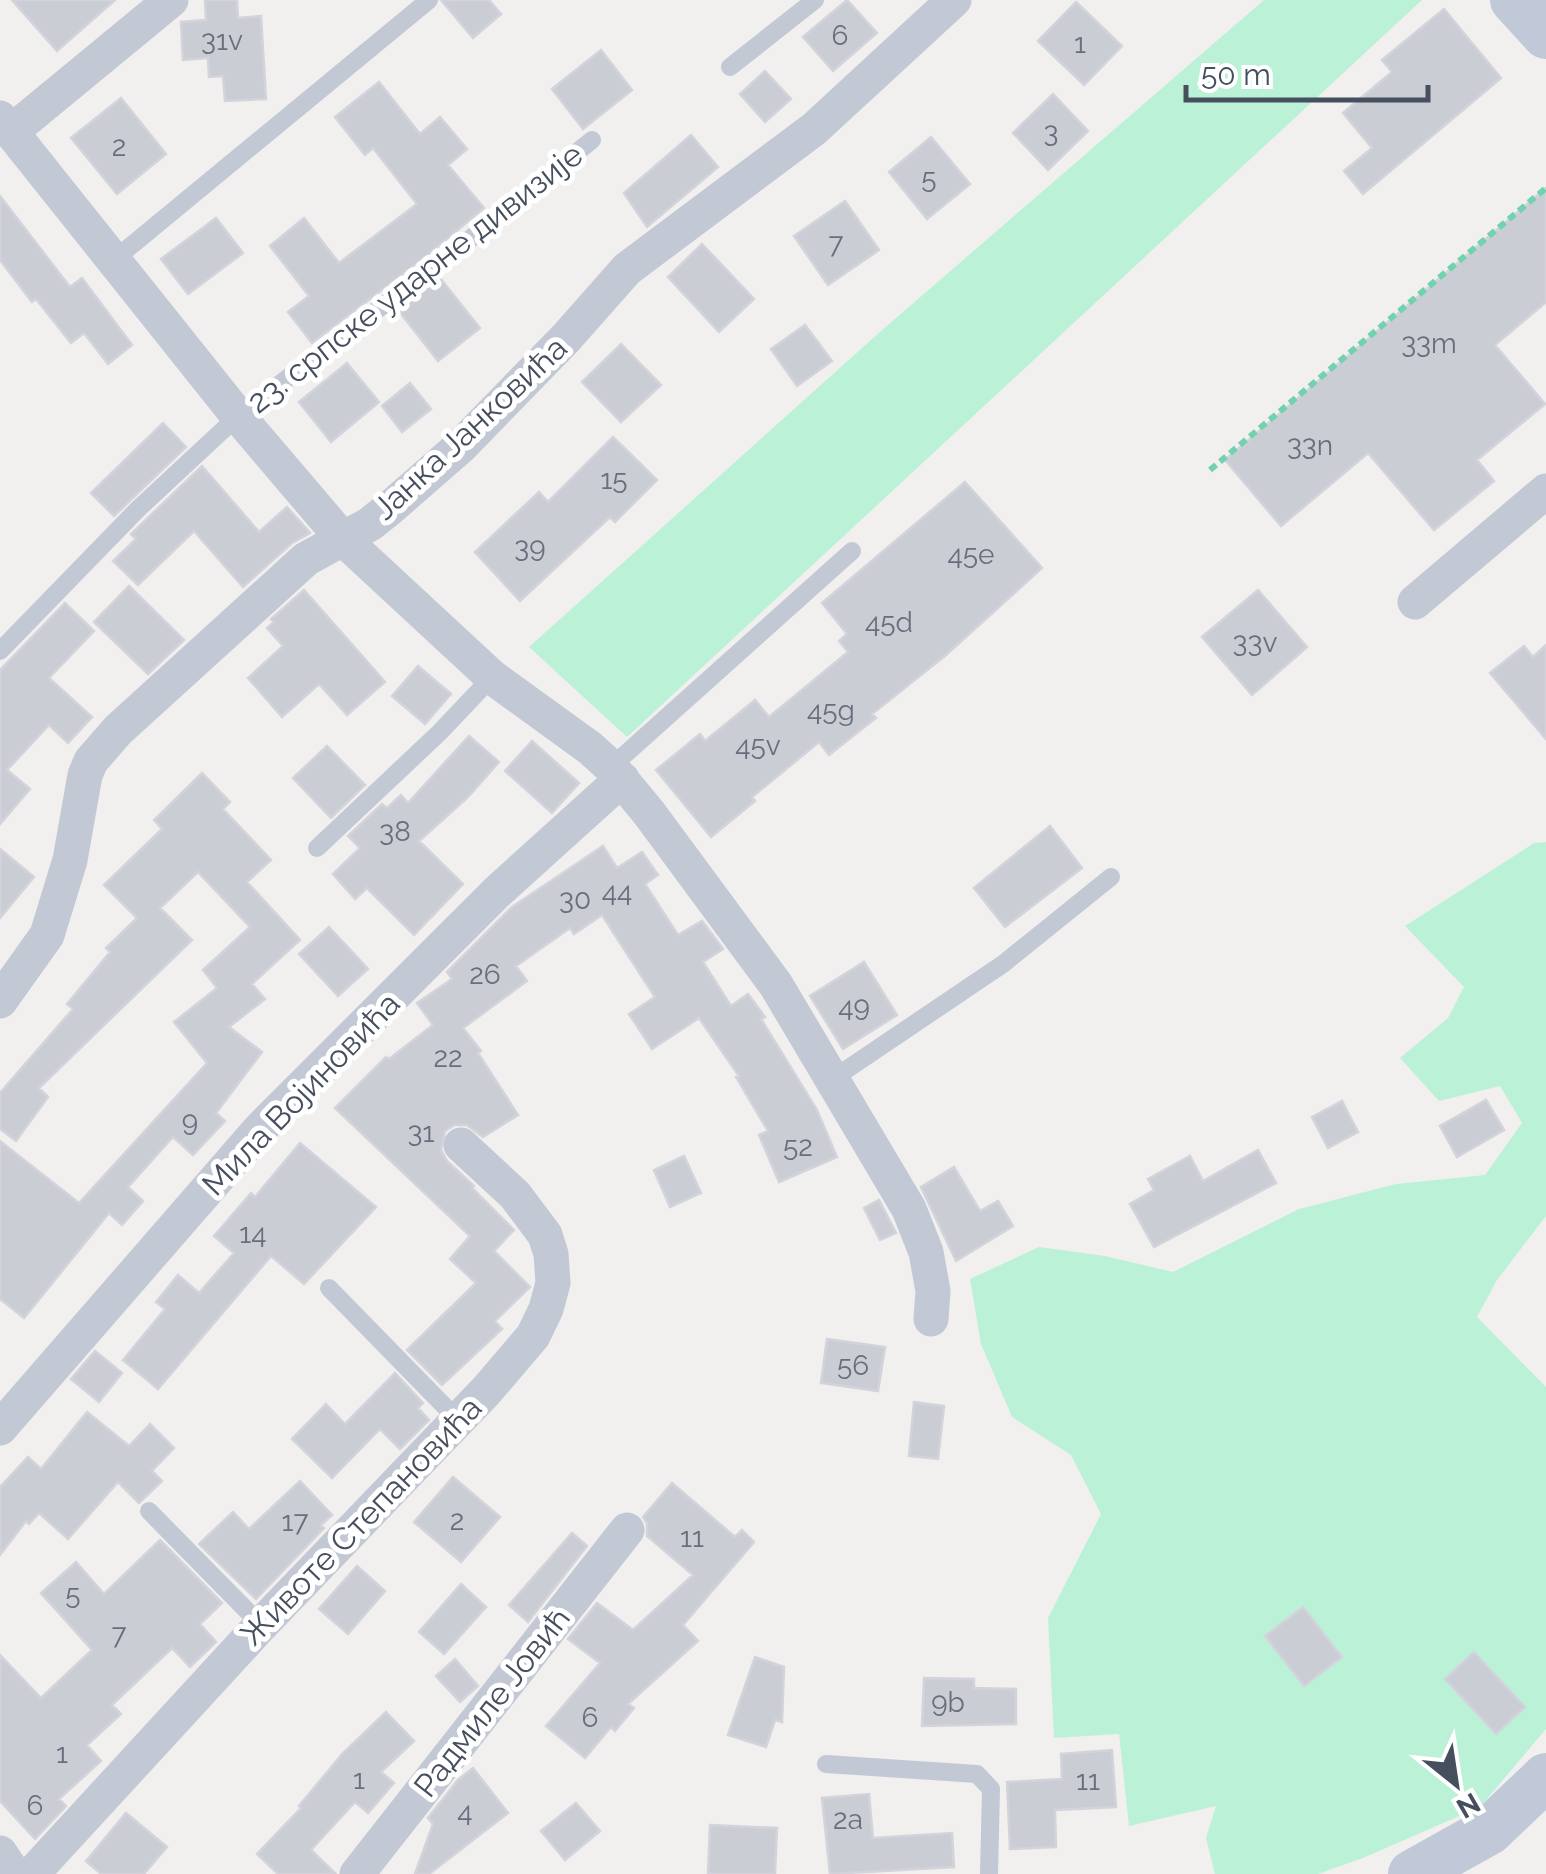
<svg xmlns="http://www.w3.org/2000/svg" width="1546" height="1874" font-family="Raleway,sans-serif">
<style>
.green{fill:#bbf2d7}
.building{fill:#cbcdd5;stroke:#d3d4db;stroke-width:2.5}
.lines{fill:none;stroke-linecap:round;stroke-linejoin:round}
.path{stroke:#70d2af;stroke-width:6;stroke-dasharray:8 5;stroke-linecap:butt}
.service{stroke:#c2c9d5;stroke-width:18}
.minor{stroke:#c2c9d5;stroke-width:35}
.secondary{stroke:#c1c9d9;stroke-width:48}
.labels{text-anchor:middle;stroke-width:10;stroke-linejoin:round;paint-order:stroke}
.number-label{font-size:28px;fill:#676e7c}
.street-label{font-size:32px;fill:#464f5e;stroke:#fff}
</style>
<rect width="100%" height="100%" fill="#f2efef"/>
<!-- green -->
<path class="green" d="M1264,0h158l-795,737 -98,-90 352,-316z
M1546,842v374l-49,64 -20,37 69,70v342l-66,78 -117,51 -45,16h-103l-9,-36 10,-32 -87,20 -10,-92 -65,4 -6,-120 53,-104 -30,-59 -59,-38 -31,-73 -11,-65 69,-32 66,9 68,16 126,-63 97,-25 89,-9 37,-52 -22,-37 -61,15 -39,-43 48,-40 16,-31 -59,-61 129,-83z"/>
<!-- building -->
<path class="building" d="M12,0h103l-58,51z
M205,0h32l1,18 23,-2 5,83 -41,2 -2,-25 -14,1 -1,-19 -25,2 -2,-38 25,-2z
M441,0h48l12,14 -28,24z
M847,0l30,33 -44,38 -30,-34z
M1076,2l46,44 -38,39 -46,-44z
M1444,9l57,69 -138,116 -19,-23 28,-23 -29,-35 49,-41 -10,-12z
M601,50l31,40 -49,39 -31,-40z
M765,71l26,28 -26,23 -25,-28z
M379,82l41,52 20,-17 27,32 -19,16 36,43 -60,50 -112,85 -24,-31 21,-16 -39,-50 34,-28 35,45 78,-59 -44,-56 -8,7 -30,-38z
M1053,94l35,37 -40,39 -35,-37z
M121,98l45,56 -49,40 -46,-56z
M691,135l27,32 -71,60 -23,-34z
M931,137l39,47 -43,35 -38,-47z
M1546,188v114l-51,43 50,59 -68,56 17,21 -60,49 -66,-77 -87,73 -56,-66z
M0,196l70,91 12,-9 50,67 -24,19 -24,-31 -13,10 -35,-44 -4,3 -32,-42z
M845,201l34,49 -51,35 -34,-49z
M216,218l27,35 -55,41 -27,-35z
M702,244l52,55 -35,33 -51,-55z
M440,278l40,50 -42,33 -40,-51z
M805,325l27,36 -35,25 -26,-37z
M621,344l40,41 -40,37 -39,-40z
M347,363l32,39 -48,40 -32,-40z
M410,383l21,26 -29,23 -20,-26z
M163,423l23,24 -72,69 -23,-23z
M613,437l44,43 -42,42 -5,-5 -90,84 -45,-49 64,-60 9,10z
M202,466l57,66 28,-25 23,26 -18,10 -49,44 -49,-56 -56,54 -25,-24 23,-22 -5,-5z
M965,482l77,86 -96,87 -74,59 4,4 -47,37 -10,-13 -67,55 3,4 -44,36 -55,-67 44,-36 5,7 50,-41 14,17 79,-65 -9,-11 8,-7 -25,-31z
M129,586l55,54 -36,34 -54,-52z
M304,590l81,92 -38,33 -28,-31 -37,33 -34,-39 35,-32 -16,-18 7,-6 -3,-3z
M1258,590l49,57 -55,48 -50,-58z
M65,603l29,28 -45,47 43,39 -24,26 -19,-18 -42,45 23,19 -30,35v-154z
M1546,645v94l-56,-66 34,-27 9,11z
M418,666l33,28 -26,30 -33,-28z
M469,736l30,26 -31,35 -49,44 44,43 -49,51 -47,-47 -12,11 -22,-25 27,-26 -12,-12 34,-32 5,4 14,-13 7,8z
M532,741l47,42 -27,30 -47,-42z
M327,746l38,39 -34,33 -38,-40z
M202,773l28,29 -7,7 48,51 -24,22 53,58 -48,44 13,15 -36,28 33,25 -46,61 9,8 -32,34 -20,-18 -45,50 15,14 -21,24 -13,-12 -85,105 -24,-19v-158l79,62 128,-140 -33,-41 43,-34 -14,-18 47,-43 -52,-55 -38,36 32,32 -153,148 9,9 -32,44 -16,-12v-36l73,-84 -6,-5 43,-52 -4,-4 31,-30 -33,-33 58,-56 -8,-9z
M1050,826l32,42 -77,59 -31,-39z
M603,846l14,22 25,-16 16,23 -13,9 33,51 24,-14 21,28 -20,13 28,44 17,-12 17,23 -4,2 56,91 20,47 -58,25 -20,-47 9,-4 -32,-54 3,-1 -40,-58 -47,31 -23,-35 26,-17 -53,-82 -28,19 -4,-6 -54,38 11,15 -64,47 18,23 -3,2 40,62 -35,22 -16,-12h-13l-9,6 -4,19 6,11 27,25 -2,2 42,42 -20,21 36,36 -35,34 7,8 -60,56 -35,-35 69,-67 -26,-24 20,-23 -135,-128 51,-51 3,2 44,-34 -16,-22 35,-24 -5,-7 65,-65z
M0,849l34,28 -34,41z
M329,927l39,42 -30,27 -39,-42z
M864,962l33,53 -54,34 -33,-53z
M1486,1100l18,30 -47,27 -17,-31z
M1342,1101l16,31 -30,16 -16,-31z
M300,1143l76,64 -72,77 -33,-28 -113,133 -35,-29 42,-51 -9,-7 22,-27 21,18 35,-40 -20,-17 37,-43 4,4z
M1258,1150l18,33 -122,64 -24,-43 24,-14 -6,-11 42,-23 13,25z
M684,1156l17,37 -31,14 -16,-37z
M954,1167l26,44 18,-10 15,25 -57,35 -35,-74z
M879,1200l17,33 -16,7 -16,-32z
M827,1339l58,8 -7,44 -57,-8z
M95,1351l27,22 -23,29 -28,-23z
M395,1373l28,30 -5,5 11,12 -29,29 -20,-20 -48,49 -40,-39 34,-35 19,20z
M914,1402l30,4 -6,53 -29,-3z
M87,1412l42,34 21,-22 24,24 -22,23 10,10 -23,22 -21,-21 -50,57 -29,-26 -10,11 -3,-3 -26,34v-68l28,-30 13,12z
M453,1477l47,40 -39,45 -47,-40z
M300,1481l32,34 -11,10 3,3 -68,71 -57,-55 34,-32 16,17z
M672,1483l63,54 7,-7 12,12 -71,83 15,16 -70,63 6,4 -19,23 -4,-4 -26,31 -39,-32 54,-63 -32,-24 29,-36 36,27 60,-55 -46,-39v-13l-4,-6z
M572,1533l15,13 -59,76 -19,-17z
M160,1540l62,63 -22,21 16,18 -26,25 -18,-19 -60,57 9,9 -34,31 14,16 -42,38 7,7 -31,33 -35,-38v-146l41,43 51,-48 -51,-57 35,-31 28,32z
M357,1566l28,25 -37,43 -29,-25z
M461,1584l25,23 -42,47 -25,-22z
M1303,1607l39,50 -38,29 -39,-50z
M1474,1652l51,55 -29,27 -51,-55z
M755,1657l29,10 -2,55 -7,-2 -9,27 -38,-12z
M455,1659l23,27 -18,16 -24,-26z
M924,1678l50,1v9l42,1v35l-94,2z
M386,1712l28,29 -33,31 13,11 -26,30 -13,-11 -44,48 25,24h-58l-21,-20 44,-46 -2,-2 44,-53z
M1112,1750l4,57 -61,3 1,37 -46,2 -3,-67 55,-3 -1,-25z
M473,1768l35,45 -79,61h-14l18,-50 -5,-6 30,-38z
M869,1794l4,44 79,-5 2,34 -124,7 -8,-76z
M576,1803l24,28 -35,29 -24,-29z
M126,1813l41,34 -23,27h-43l-15,-13z
M710,1825l67,3 -2,46h-67z"/>
<g class="lines">
<!-- path -->
<path class="path" d="M1210,470l336,-282"/>
<!-- service -->
<path class="service" d="M730,67l85,-67
M115,259l314,-259
M0,651l138,-142 100,-93 232,-177 122,-99
M611,767l241,-216
M317,848l123,-116 52,-55
M834,1078l169,-114 108,-87
M329,1288l129,132
M149,1511l112,114
M826,1764l151,10 14,15 -2,85"/>
<!-- minor -->
<path class="minor" d="M0,118l238,298 104,122 150,139 98,71 21,19 38,46 127,172 133,224 17,43 7,39 -2,28
M12,131l159,-131
M1415,602l131,-111
M0,1001l47,-66 23,-75 15,-85 6,-14 27,-31 188,-171 64,-35 20,-16 71,-62 105,-108 61,-69 187,-140 140,-129
M0,1428l260,-299 237,-237 125,-113
M0,1853l14,21
M32,1874l229,-249 225,-234 47,-55 13,-27 7,-26 -2,-29 -6,-19 -30,-40 -54,-50
M357,1874l270,-344"/>
<!-- secondary -->
<path class="secondary" d="M1514,0l32,35
M1412,1874l77,-43 57,-54"/>
</g>
<g class="labels">
<!-- number labels -->
<g class="number-label">
<text x="840" y="45">6</text>
<text x="222" y="50">31v</text>
<text x="1080" y="53">1</text>
<text x="1051" y="142">3</text>
<text x="119" y="156">2</text>
<text x="929" y="188">5</text>
<text x="836" y="253">7</text>
<text x="1429" y="353">33m</text>
<text x="1310" y="455">33n</text>
<text x="614" y="489">15</text>
<text x="530" y="557">39</text>
<text x="971" y="564">45e</text>
<text x="889" y="632">45d</text>
<text x="1255" y="652">33v</text>
<text x="831" y="720">45g</text>
<text x="758" y="755">45v</text>
<text x="395" y="841">38</text>
<text x="617" y="901">44</text>
<text x="575" y="909">30</text>
<text x="485" y="984">26</text>
<text x="854" y="1016">49</text>
<text x="448" y="1067">22</text>
<text x="190" y="1131">9</text>
<text x="421" y="1142">31</text>
<text x="798" y="1156">52</text>
<text x="253" y="1243">14</text>
<text x="853" y="1375">56</text>
<text x="457" y="1530">2</text>
<text x="295" y="1531">17</text>
<text x="692" y="1547">11</text>
<text x="73" y="1604">5</text>
<text x="119" y="1644">7</text>
<text x="948" y="1712">9b</text>
<text x="590" y="1727">6</text>
<text x="62" y="1763">1</text>
<text x="359" y="1789">1</text>
<text x="1088" y="1790">11</text>
<text x="35" y="1815">6</text>
<text x="465" y="1821">4</text>
<text x="848" y="1829">2a</text>
</g>
<!-- street labels -->
<g class="street-label">
<text transform="translate(415 278) rotate(-38)" y="11">23. српске ударне дивизије</text>
<text transform="translate(470 428) rotate(-43)" y="11">Јанка Јанковића</text>
<text transform="translate(301 1094) rotate(-46)" y="11">Мила Војиновића</text>
<text transform="translate(361 1521) rotate(-46)" y="11">Животе Степановића</text>
<text transform="translate(492 1702) rotate(-52)" y="11">Радмиле Јовић</text>
</g>
</g>
<!-- north arrow -->
<g transform="translate(1456 1784) rotate(150)" stroke="#ffffff" stroke-width="8" paint-order="stroke">
<path d="M0-8L18 38L0 25L-18 38Z" fill="#464f5e"/>
<text y="-15" font-size="28" font-weight="bold" text-anchor="middle" fill="#464f5e">N</text>
</g>
<!-- scale -->
<path d="M1186 85v15h242v-15" fill="none" stroke="#464f5e" stroke-width="5"/>
<text x="1201" y="85" font-size="30" fill="#464f5e" stroke="#ffffff" stroke-width="8" paint-order="stroke">50 m</text>
</svg>
